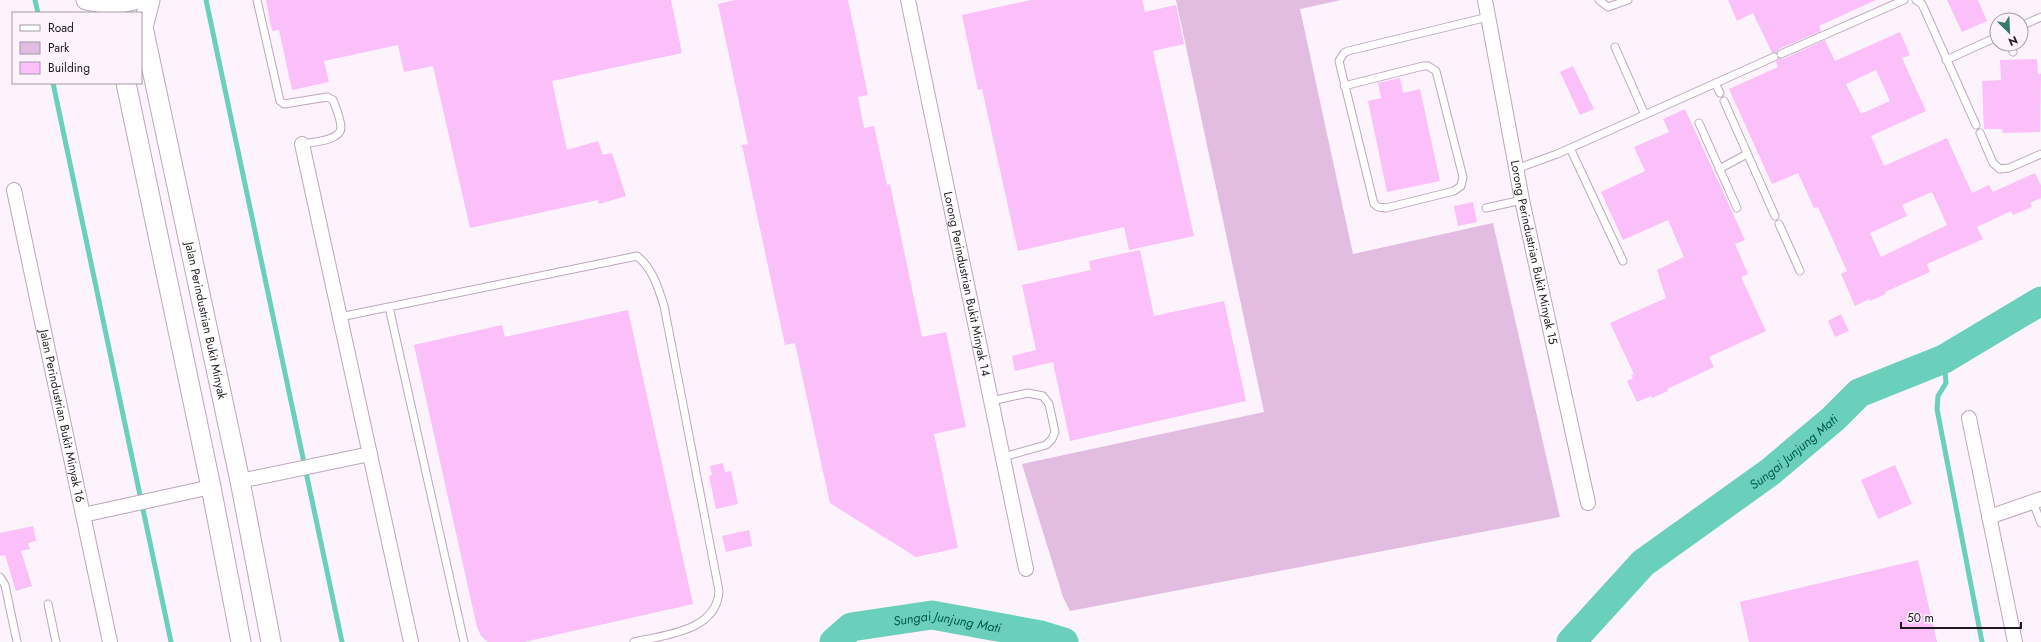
<svg xmlns="http://www.w3.org/2000/svg" width="2041" height="642" font-family="Jost,sans-serif">
<style>
.green{fill:#e2bce1}
.lines{fill:none;stroke-linecap:round;stroke-linejoin:round}
.stream{stroke:#6ad0bb;stroke-width:5}
.river{stroke:#6ad0bb;stroke-width:29}
.building{fill:#fbbff9;fill-rule:evenodd}
.service-casing{stroke:#bca7bb;stroke-width:9}
.minor-casing{stroke:#bca7bb;stroke-width:16}
.secondary-casing{stroke:#bca7bb;stroke-width:21}
.service{stroke:#fff;stroke-width:7}
.minor{stroke:#fff;stroke-width:14}
.secondary{stroke:#fff;stroke-width:19}
.labels{text-anchor:middle;stroke-width:3;stroke-linejoin:round;paint-order:stroke}
.street-label{font-size:12px;fill:#201920;stroke:#fcf3fc}
.water-label{font-size:13px;font-style:italic;fill:#005b4e;stroke:#fcf3fc}
</style>
<rect width="100%" height="100%" fill="#fcf3fc"/>
<!-- green -->
<path class="green" d="M1176,0h165l-41,9 53,245 140,-31 67,294 -490,94 -7,-14 -41,-133 242,-52z"/>
<g class="lines">
<!-- stream -->
<path class="stream" d="M35,0l3,13
M206,0l136,642
M53,83l118,559
M1944,359l2,24 -8,13 -1,13 45,233"/>
<!-- river -->
<g class="river">
<path id="s1" d="M834,642l17,-15 81,-12 109,20 23,7"/>
<path id="s2" d="M1571,642l72,-79 127,-91 63,-53 26,-26 85,-34 97,-58"/>
</g>
</g>
<!-- building -->
<path class="building" d="M266,0h405l11,53 -130,28 15,69 31,-9 5,14 9,-2 14,43 -27,8 -1,-4 -128,28 -37,-162 -29,6 -6,-27 -74,16 5,21 -37,8 -13,-60 -7,1z
M735,0h113l20,95 -10,2 6,31 10,-2 13,59 3,-1 32,153 24,-5 20,95 -32,7 24,114 -42,9 -86,-54 -35,-160 -10,2 -43,-200 6,-1 -30,-140z
M1031,0h111l3,12 31,-7 8,39 -31,7 41,185 -65,14 -5,-23 -106,24 -36,-162 -4,1 -16,-75z
M1728,0h148l-57,26 2,5 -42,18 -3,4h-4l-19,-40 -16,8z
M1947,0h31l9,21 -25,11z
M1900,32l10,23 -8,3 24,53 -55,25 13,30 63,-28 25,55 17,-8 4,7 42,-19 6,12v13l-11,5 2,4 -19,8 -2,-4 -34,16 6,12 -56,25 3,8 -45,20 1,2 -16,7 -1,-2 -14,7 -14,-32 6,-3 -29,-64 -4,1 -16,-35 -26,11 -43,-95 49,-22 -2,-5 3,-4 4,1 42,-19 10,21zM1876,70l14,31 -29,13 -15,-30zM1932,192l15,33 -66,32 -11,-24 37,-17 -5,-11z
M2037,59l1,15h3l-1,58 -37,1 -1,-4h-18l-2,-48 19,-1 -1,-20z
M1573,66l21,43 -14,6 -20,-43z
M1400,78l3,15 17,-4 20,92 -53,11 -19,-91 13,-3 -3,-15z
M1685,109l60,131 -10,4 13,30 -7,3 25,54 -57,26 5,10 -47,22 1,2 -16,7 -1,-2 -14,6 -10,-21 6,-3 -2,-3 3,-1 -24,-51 56,-25 -9,-28 27,-13 -16,-37 -45,20 -22,-48 44,-21 -11,-24 35,-15 -6,-13z
M1473,202l4,20 -19,4 -4,-20z
M1140,250l14,66 70,-15 22,100 -176,40 -17,-79 -38,9 -3,-15 24,-6 -14,-65 69,-15 -2,-9z
M628,310l65,294 -169,38h-36l-7,-6 -4,-9 -63,-282 88,-20 3,12z
M1841,314l8,17 -14,6 -7,-16z
M723,463l2,9 6,-1 7,33 -22,5 -7,-33 3,-1 -2,-9z
M1895,465l17,39 -34,15 -17,-39z
M33,526l3,15 -8,2 2,6 -9,2 11,35 -16,5 -11,-36 -5,1v-23z
M749,530l3,16 -26,6 -4,-16z
M1918,560l19,82h-188l-9,-40z"/>
<g class="lines">
<!-- service casing -->
<g class="service-casing">
<path id="service" d="M257,0l23,101 4,3 43,-7 6,3c3,8 8,19 8,28 -1,13 -29,14 -39,16
M1599,0l9,7 20,-7
M1916,0l6,4 54,121
M2021,26l20,-9
M2010,44l3,8
M1615,47l30,68
M1781,54l123,-54
M1946,60l51,-23
M1715,83l5,10
M1344,86l79,-20h5l8,5 27,106 -2,9 -7,5 -68,17 -8,-1 -4,-3 -35,-143 5,-8 4,-2 140,-34
M1724,101l51,115
M1699,123l38,85
M1980,133l13,30 7,6 9,-1 32,-14
M1570,148l53,113
M1516,169l41,-15 217,-97
M1719,169l28,-15
M1486,208l36,-8
M1779,224l21,47
M389,307l75,335
M340,317l297,-61c16,13 21,31 27,50l55,285c-2,40 -54,44 -85,51
M991,401l37,-8 15,3 6,8 6,28 -3,7 -6,6 -43,12
M2033,502l8,21
M0,577l5,8 12,57
M48,604l8,38"/>
</g>
<!-- minor casing -->
<g class="minor-casing">
<g id="minor">
<path id="s3" d="M908,0l118,569"/>
<path id="s4" d="M1485,0l37,200 66,303"/>
<path d="M302,144l109,498"/>
<path id="s5" d="M14,190l96,452"/>
<path d="M1969,418l46,224"/>
<path d="M240,481l130,-27"/>
<path d="M83,515l128,-28"/>
<path d="M1989,517l52,-18"/>
</g>
</g>
<!-- secondary casing -->
<g class="secondary-casing">
<g id="secondary">
<path d="M86,0l26,5 22,-5"/>
<path id="s6" d="M150,0l-7,27 97,454 31,161"/>
<path d="M126,83l85,404 30,155"/>
</g>
</g>
<!-- service -->
<use href="#service" class="service"/>
<!-- minor -->
<use href="#minor" class="minor"/>
<!-- secondary -->
<use href="#secondary" class="secondary"/>
</g>
<g class="labels">
<!-- street labels -->
<g class="street-label">
<text dy="4" stroke="none"><textPath href="#s4" startOffset="257">Lorong Perindustrian Bukit Minyak 15</textPath></text>
<text dy="4" stroke="none"><textPath href="#s3" startOffset="290">Lorong Perindustrian Bukit Minyak 14</textPath></text>
<text dy="4" stroke="none"><textPath href="#s6" startOffset="328">Jalan Perindustrian Bukit Minyak</textPath></text>
<text dy="4" stroke="none"><textPath href="#s5" startOffset="231">Jalan Perindustrian Bukit Minyak 16</textPath></text>
</g>
<!-- water labels -->
<g class="water-label">
<text dy="5" stroke="none"><textPath href="#s2" startOffset="294">Sungai Junjung Mati</textPath></text>
<text dy="5" stroke="none"><textPath href="#s1" startOffset="120">Sungai Junjung Mati</textPath></text>
</g>
</g>
<!-- legend -->
<rect x="12" y="12" width="130" height="72" fill="#fcf3fc" stroke="#a49ca4"/>
<rect x="20" y="25" width="20" height="6" fill="#ffffff" stroke="#a49ca4"/>
<text x="48" y="32" font-size="12" fill="#201920">Road</text>
<rect x="20" y="42" width="20" height="12" fill="#e2bce1" stroke="#a49ca4"/>
<text x="48" y="52" font-size="12" fill="#201920">Park</text>
<rect x="20" y="62" width="20" height="12" fill="#fbbff9" stroke="#a49ca4"/>
<text x="48" y="72" font-size="12" fill="#201920">Building</text>
<!-- north arrow -->
<g transform="translate(2009 32) rotate(156)"><circle r="19" fill="#fcf3fc" stroke="#a49ca4"/>
<path d="M0-3L7 15L0 10L-7 15Z" fill="#377a6c"/>
<text y="-6" font-size="11" font-weight="bold" text-anchor="middle" fill="#201920">N</text>
</g>
<!-- scale -->
<path d="M1901 622v6h120v-6" fill="none" stroke="#201920" stroke-width="2"/>
<text x="1907" y="622" font-size="12" fill="#201920" stroke="#fcf3fc" stroke-width="3" paint-order="stroke">50 m</text>
</svg>
